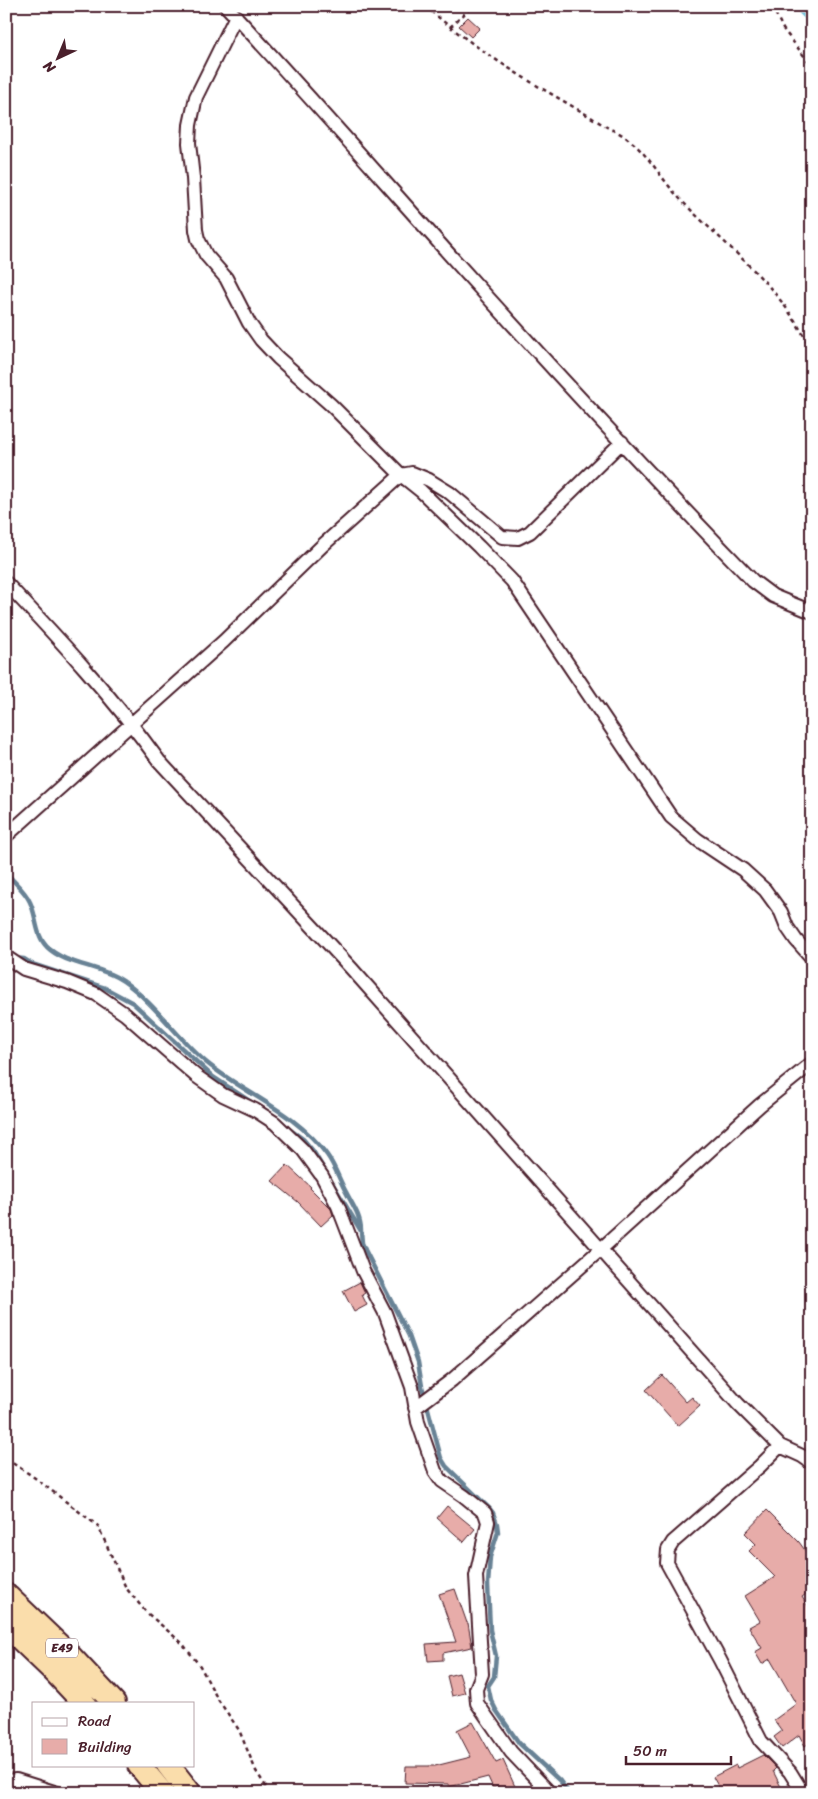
<svg xmlns="http://www.w3.org/2000/svg" width="818" height="1799" font-family="Sriracha,sans-serif">
<style>
.lines{fill:none;stroke-linecap:round;stroke-linejoin:round}
.stream{stroke:#678295;stroke-width:4.5}
.river{stroke:#7bc4dc;stroke-width:25}
.building{fill:#e7aca9;stroke:#4a1f2b}
.minor-casing{stroke:#4a1f2b;stroke-width:16}
.motorway-casing{stroke:#4a1f2b;stroke-width:26}
.path{stroke:#4a1f2b;stroke-width:2.5;stroke-dasharray:4 4;stroke-linecap:butt}
.minor{stroke:#fff;stroke-width:12}
.motorway{stroke:#faddab;stroke-width:22}
.labels{text-anchor:middle;stroke-width:4;stroke-linejoin:round;paint-order:stroke}
.shield{fill:#fff;stroke:#80626b;stroke-width:1}
.shield-label{font-size:12px;font-weight:bold;fill:#4a1f2b}
</style>
<rect width="100%" height="100%" fill="#fff"/>
<filter id="ink" filterUnits="userSpaceOnUse"><feTurbulence type="fractalNoise" baseFrequency=".02" numOctaves="2"/><feDisplacementMap in="SourceGraphic" scale="10" xChannelSelector="R" yChannelSelector="G"/><feConvolveMatrix kernelMatrix="1 2 1 2 8 2 1 2 1" color-interpolation-filters="sRGB"/></filter>
<g filter="url(#ink)">
<g class="lines">
<!-- stream -->
<path class="stream" d="M6,872c7,10 19,18 24,30 7,14 5,33 17,45 20,19 53,18 76,34 32,22 54,57 84,82 38,31 90,50 120,92 8,11 12,24 19,37 6,12 15,24 15,38
M14,958l10,1 8,5 73,24 28,15 80,74 41,27
M285,1126l18,13 10,12 48,80 1,12 3,7 44,86 9,26 4,24 19,72 5,8 43,42 4,5 4,11 1,8 -8,25 -2,27 2,46 6,26 -2,21 -6,9 3,14 5,10 23,33 41,38 9,12"/>
<!-- river -->
<path class="river" d="M809,6l3,3"/>
</g>
<!-- building -->
<path class="building" d="M468,17l12,11 -9,9 -12,-11z
M287,1165l24,22 -1,1 21,21 2,6 -12,11 -23,-24 -26,-21z
M360,1282l5,11 -3,2 5,10 -13,7 -11,-21z
M662,1375l24,27 6,-5 8,9 -22,20 -32,-36z
M447,1506l28,23 -11,13 -27,-24z
M767,1510l32,32 13,18v30l-10,7 10,16v128l-7,5 -6,-11 -17,13 -8,-11 8,-6 -8,-11 22,-16 -26,-45 -8,5 -7,-12 7,-4 -13,-21 11,-6 -15,-25 30,-19 -26,-26 7,-7 -11,-11z
M455,1589l12,34h1l4,24 -29,6v7l-15,1 -2,-17 30,-2 -17,-48z
M459,1673l6,20 -13,3 -5,-20z
M473,1722l23,41 7,-3 15,33h-17l-3,-7 -5,2 -5,-11 -39,10 -1,-3 -43,-1 1,-17h29l36,-9 -14,-27z
M763,1755l13,13 -3,3 11,22h-62l-9,-16 23,-12 1,3z"/>
<g class="lines">
<!-- minor casing -->
<g class="minor-casing">
<path id="minor" d="M226,6c85,91 166,185 249,277 91,101 184,201 278,298l20,15 39,16
M236,16l-40,81 -6,28 -1,18 4,35 3,52 2,9 8,16 20,23 23,45 12,17 17,18 53,47 70,70 20,16 58,56 33,34 159,236 27,23 45,30 22,20 16,22 6,15 9,13 16,18
M6,583c54,57 107,114 153,178l192,207 387,436 42,42 22,10 10,7
M6,836l218,-195 99,-96 78,-70 11,-2 17,7 21,13 52,44 16,1 12,-6 92,-90
M6,957l18,12 43,13 29,12 29,20 71,62 27,19 32,15 20,13 28,27 19,26 16,30 25,65 22,42 27,74 6,35 17,49 7,10 22,15 21,17 3,9 -12,54 6,98 -6,15 1,14 34,49 39,41
M415,1408l37,-28 149,-131 159,-144 52,-42
M780,1446l-20,20 -87,76 -5,8 -1,13 53,97 41,81 29,31 13,21
M6,1781l10,-1 41,13"/>
</g>
<!-- motorway casing -->
<g class="motorway-casing">
<path id="motorway" d="M6,1595l64,61 44,47
M6,1625l49,47 29,31
M139,1765l23,28
M168,1765l22,28"/>
</g>
<!-- path -->
<path class="path" d="M425,6c39,34 83,63 128,89 17,10 35,20 52,31 7,4 16,7 23,13 21,16 34,41 52,60 47,49 105,89 132,154
M772,6l11,23 29,37
M450,27l23,-21
M6,1459l25,16 67,51 28,62 20,24 36,31 18,23 17,32 22,32 17,41 14,22"/>
<!-- minor -->
<use href="#minor" class="minor"/>
<!-- motorway -->
<use href="#motorway" class="motorway"/>
</g>
</g>
<g class="labels">
<!-- shield labels -->
<rect class="shield" x="46" y="1638.5" width="32" height="19" rx="4"/>
<g class="shield-label">
<text x="62" y="1652">E49</text>
</g>
</g>
<!-- margin -->
<rect width="818" height="1799" fill="none" stroke="#fff" stroke-width="25"/>
<rect x="12" y="12" width="793" height="1774" fill="none" stroke="#4a1f2b" stroke-width="2" filter="url(#ink)"/>
<!-- legend -->
<rect x="32" y="1702" width="162" height="65" fill="#ffffff" stroke="#b7a5aa"/>
<rect x="42" y="1718" width="25" height="8" fill="#ffffff" stroke="#b7a5aa"/>
<text x="78" y="1726" font-size="15" fill="#4a1f2b">Road</text>
<rect x="42" y="1739" width="25" height="15" fill="#e7aca9" stroke="#b7a5aa"/>
<text x="78" y="1752" font-size="15" fill="#4a1f2b">Building</text>
<!-- north arrow -->
<g transform="translate(58 58) rotate(224)" stroke="#ffffff" stroke-width="4" paint-order="stroke">
<path d="M0-4L9 19L0 12L-9 19Z" fill="#4a1f2b"/>
<text y="-8" font-size="14" font-weight="bold" text-anchor="middle" fill="#4a1f2b">N</text>
</g>
<!-- scale -->
<path d="M626 1756v8h105v-8" fill="none" stroke="#4a1f2b" stroke-width="2.5"/>
<text x="633" y="1756" font-size="15" fill="#4a1f2b" stroke="#ffffff" stroke-width="4" paint-order="stroke">50 m</text>
</svg>
